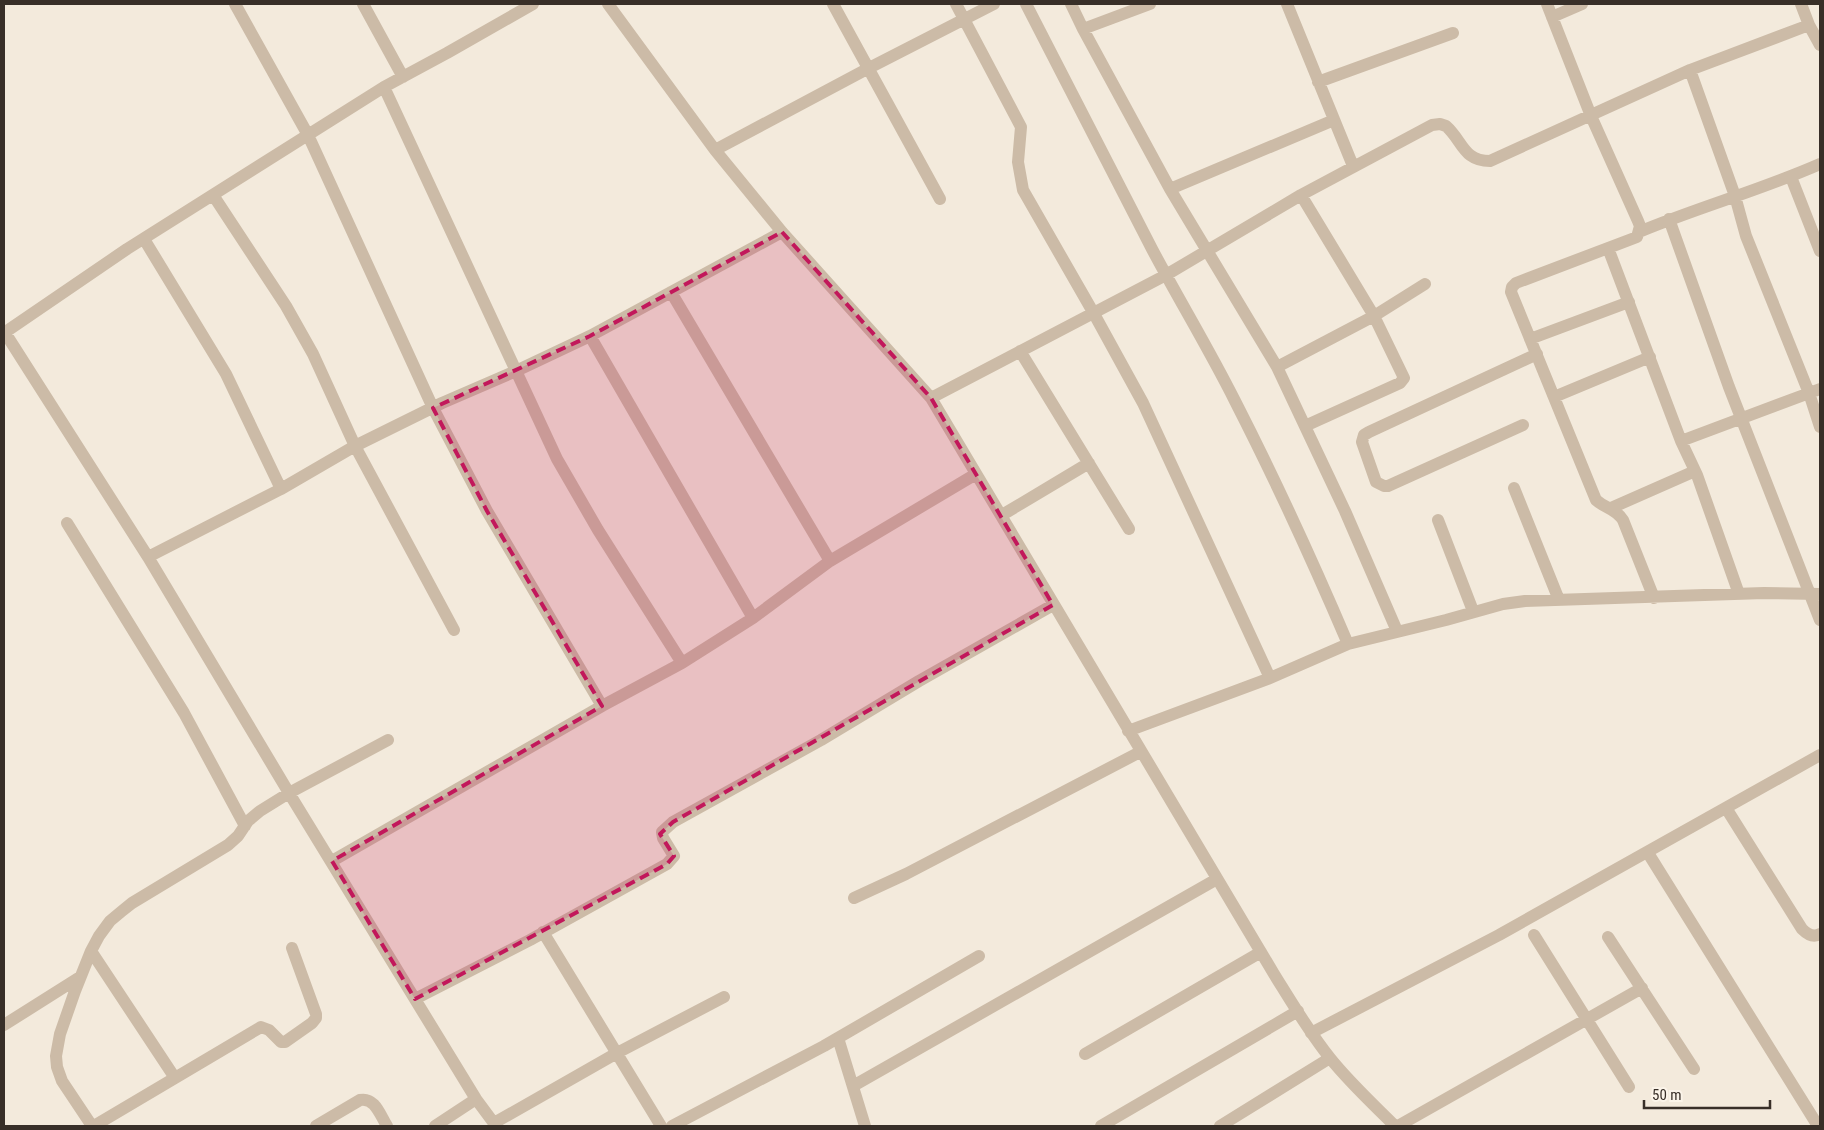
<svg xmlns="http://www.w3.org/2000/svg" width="1824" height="1130" font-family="'Roboto Condensed',sans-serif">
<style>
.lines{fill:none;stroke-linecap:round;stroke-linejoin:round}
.minor{stroke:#ccbba7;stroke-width:12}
.marked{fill:#c2185b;fill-opacity:0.2;stroke:#c2185b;stroke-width:4;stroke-dasharray:10 6;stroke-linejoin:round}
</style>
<rect width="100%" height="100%" fill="#f3eadc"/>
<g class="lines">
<!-- minor -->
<path class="minor" d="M235,4l73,131 125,273 54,103 115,195
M363,4l40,73
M608,4l107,146 67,82 149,166 343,576c18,29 35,58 56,84 20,25 43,46 65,68
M833,4l107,195
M956,4l65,123 -3,35 5,28 70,122 50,91 127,275
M1026,4c42,81 83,163 126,245 27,51 57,100 83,152 41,80 78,161 113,243
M1071,4l12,25 87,160 107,178 97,-51 51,-32
M1287,4l66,162
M1547,4l44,112 47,105 2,5 -3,11 -121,46 -4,4 -1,5 85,208c10,9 19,8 27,20l31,78
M1801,4l8,21
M1552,17l30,-13
M1083,29l67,-25
M1690,70l45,126 11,40 63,157 11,34
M1318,82l135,-49
M384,87l173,372 41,71 84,133
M715,150l154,-82 125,-64
M1791,177l29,74
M1170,189l164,-69
M213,195l73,111 27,48 42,92 99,184
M1301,195l73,121 30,62 -4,5 -95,43
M1669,219l60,168 91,233
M1639,232c60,-25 122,-42 181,-68
M144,239l82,135 55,115
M1608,248l73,193 16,34 42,119
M671,292l159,269
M4,331l144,226 141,236 187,306 20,27
M4,333l123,-84 257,-162 63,-34 86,-49
M590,336l163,282
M1530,339l99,-37
M1020,351l109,178
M1277,367l68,144 52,120
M1554,397l96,-40
M931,398l235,-123 135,-80 131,-70 8,-1 6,2c17,15 17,35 44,35l200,-91 119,-45 11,20
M1523,425l-135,61h-4l-8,-4 -14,-40 2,-7 5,-3 168,-78
M1681,441l139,-52
M1514,488l45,112
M1611,508l84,-37
M1002,515l87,-52
M1438,520l35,91
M67,523l117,190 61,113
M148,557l133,-68 74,-43 87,-43 74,-32 74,-35 192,-104
M1128,731l142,-53 78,-34 98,-24 57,-16 22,-3 239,-8 56,1
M1726,808l76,121c5,5 11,9 18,5
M1648,853l170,273
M332,861l270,-155 80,-43 71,-45 77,-57 146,-87
M854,898l52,-24 234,-122
M543,932l118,194
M1534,935l95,152
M1608,937l86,132
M91,951l84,127
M415,999l115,-59 137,-76 7,-8 -11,-18 -1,-6 11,-10 148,-82 98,-59 134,-76
M4,1025l76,-48
M1311,1033l188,-98 321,-180
M838,1038l27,88
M1085,1054l176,-102
M853,1086l364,-207
M494,1123l123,-70 107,-56
M92,1126l-30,-45 -5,-14 -1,-11 4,-22 15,-43 16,-40 8,-15 11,-15 12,-10 10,-8 96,-58 10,-9 10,-15 12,-10 29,-18 99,-53
M94,1126l167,-99 8,3 12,12h4l27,-19 4,-5v-4l-24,-66
M316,1126l44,-26c15,-3 20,15 27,26
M435,1126l41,-27
M672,1126l152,-80 155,-90
M1101,1126l197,-115
M1220,1126l110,-68
M1398,1126l244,-138"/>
</g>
<!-- marked area -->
<path class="marked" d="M782,232l149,166 122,207 -380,217 -13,12 14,22 -7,8 -252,135 -83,-138 270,-155 -115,-195 -54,-103 157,-72z"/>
<!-- border -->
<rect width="1824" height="1130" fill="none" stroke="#382f28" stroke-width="10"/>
<!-- scale -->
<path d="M1644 1100v8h126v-8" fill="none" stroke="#382f28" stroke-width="2.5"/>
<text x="1652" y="1100" font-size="15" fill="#382f28" stroke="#fbf4e9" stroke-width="4" paint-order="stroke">50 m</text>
</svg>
